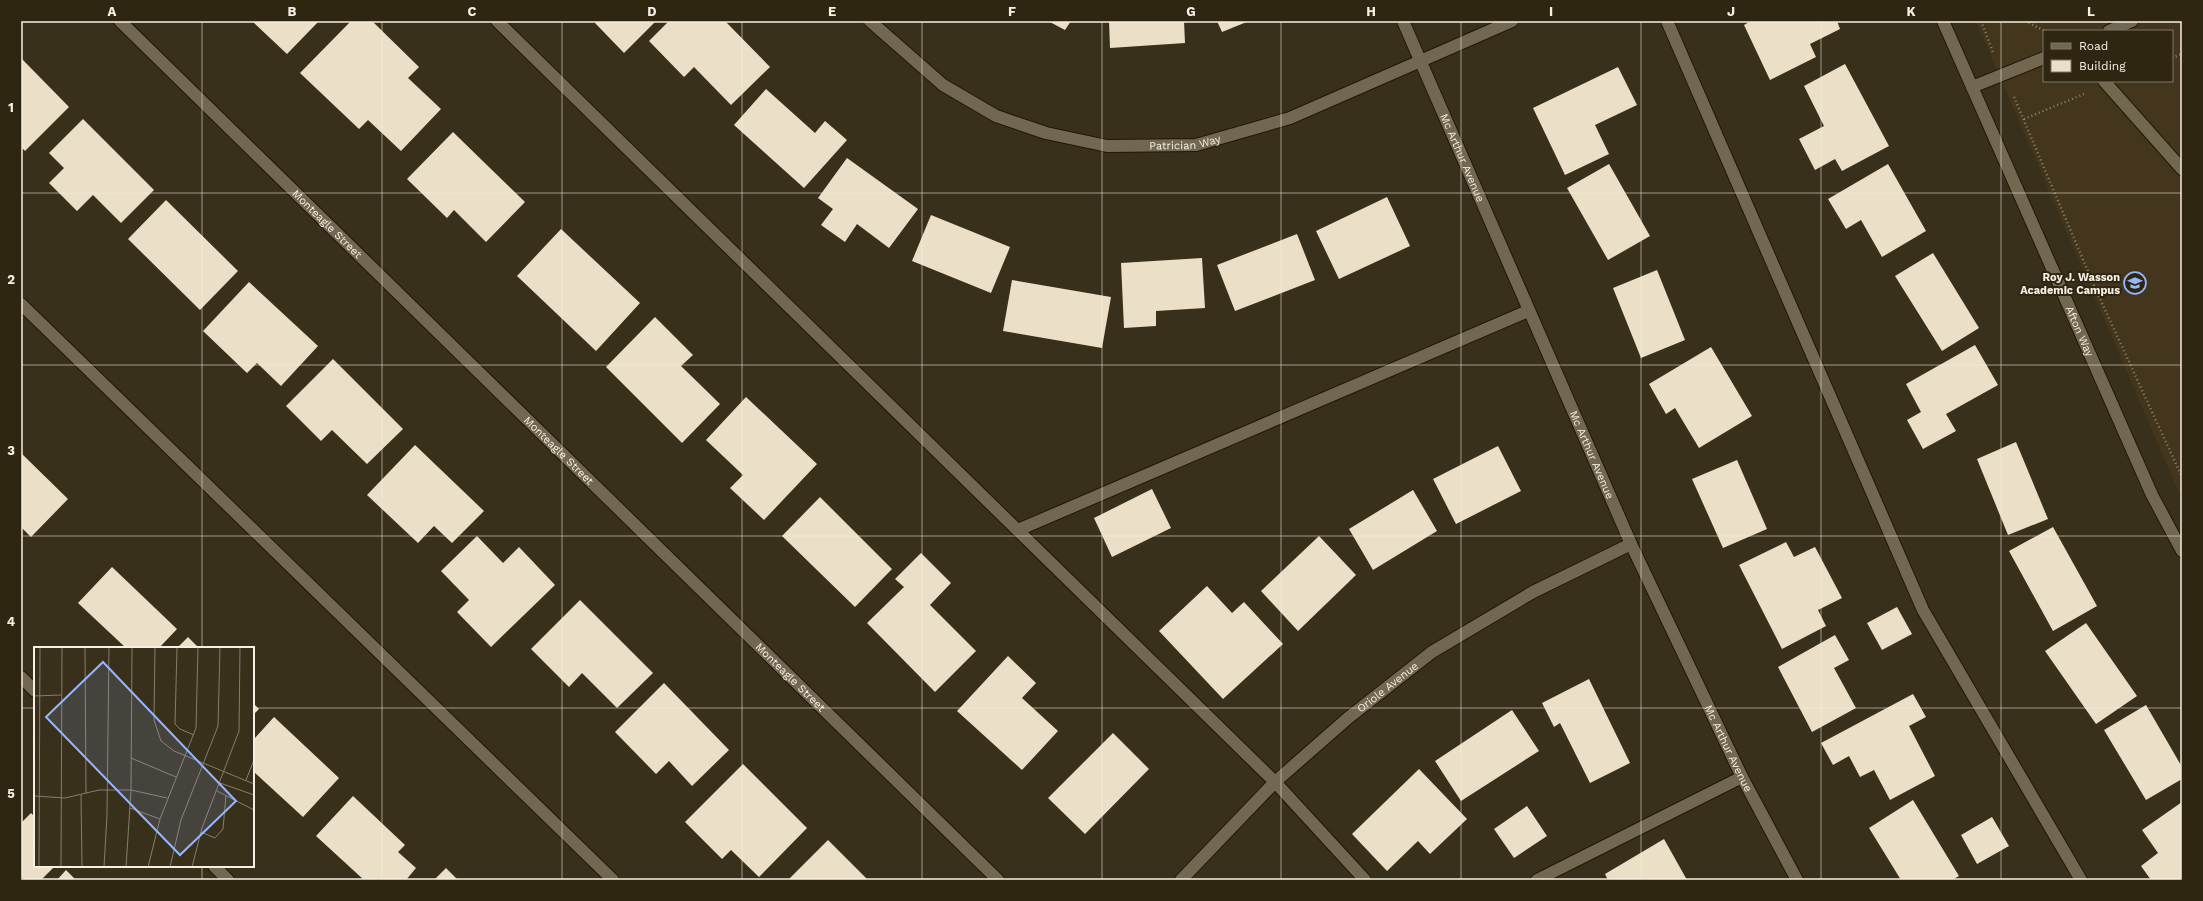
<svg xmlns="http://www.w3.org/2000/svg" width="2203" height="901" font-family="'Work Sans',sans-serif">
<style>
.built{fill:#43361c;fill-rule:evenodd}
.building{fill:#ecdfc7}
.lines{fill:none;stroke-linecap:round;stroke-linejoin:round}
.minor-casing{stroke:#211705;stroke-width:14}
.path{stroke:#8b8373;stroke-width:2.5;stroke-dasharray:1 3;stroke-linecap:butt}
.minor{stroke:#726751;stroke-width:12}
.grid{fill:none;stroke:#f6f0e4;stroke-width:1;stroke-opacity:0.55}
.labels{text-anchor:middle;stroke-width:4;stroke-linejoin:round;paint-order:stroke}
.street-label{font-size:11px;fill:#f6f0e4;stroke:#2f2612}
.poi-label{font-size:11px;font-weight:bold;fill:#f6f0e4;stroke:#2f2612;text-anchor:end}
.inset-road{fill:none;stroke:#857d6c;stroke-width:1}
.view{fill:#94b7fd;fill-opacity:0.15;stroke:#94b7fd;stroke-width:2}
.inset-edge{fill:none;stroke:#f6f0e4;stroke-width:2}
.neatline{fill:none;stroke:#f6f0e4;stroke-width:1.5}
.grid-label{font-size:13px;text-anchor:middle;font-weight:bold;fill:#f6f0e4}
</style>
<rect width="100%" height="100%" fill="#39301c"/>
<!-- built -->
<path class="built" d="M1976,21h206v476l-6,-11zM2044,31h128v50h-128z"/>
<!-- building -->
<path class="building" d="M252,21h67l-32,33z
M351,21h21l47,46 -11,11 33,31 -40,42 -33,-31 -9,9 -59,-56z
M597,21h59l-32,32 -29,-30z
M669,21h56l45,46 -39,38 -37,-38 -10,10 -35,-36z
M1048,21h23l-6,9z
M1109,21h75l1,22 -75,5z
M1217,21h32l-27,11z
M1751,21h86l3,8 -30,15 6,13 -46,23 -26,-55z
M21,58l48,49 -44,44 -4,-4z
M1845,64l44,82 -47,25 -7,-12 -20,11 -16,-31 25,-13 -20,-40z
M1618,67l19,38 -42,20 14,29 -44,21 -32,-67z
M766,89l49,44 10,-12 22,19 -43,48 -70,-63z
M83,119l71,71 -33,33 -28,-28 -16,16 -28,-28 15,-15 -15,-15z
M453,132l72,70 -39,40 -32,-32 -7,8 -40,-39z
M847,158l71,51 -29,39 -32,-24 -12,18 -24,-17 12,-16 -15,-11z
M1609,164l41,72 -42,24 -41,-72z
M1888,164l38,67 -44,26 -21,-37 -15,9 -18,-30z
M1387,197l23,49 -71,33 -23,-48z
M166,200l72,71 -38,39 -72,-71z
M931,215l79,32 -19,46 -79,-32z
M561,229l79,74 -44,48 -79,-75z
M1297,234l18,46 -80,31 -18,-46z
M1933,253l46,75 -37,23 -47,-75z
M1202,258l3,50 -49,3v15l-32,2 -3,-65z
M1657,270l28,70 -44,18 -28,-70z
M1012,280l99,17 -9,51 -99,-17z
M249,282l69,64 -37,40 -24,-23 -10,10 -44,-42z
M655,317l38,38 -12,11 39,38 -38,39 -76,-76z
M1975,345l23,40 -52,29 10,17 -33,18 -16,-29 14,-8 -15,-28z
M1711,347l41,69 -53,32 -24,-40 -9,6 -17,-30z
M333,359l70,70 -36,35 -35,-34 -11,11 -35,-35z
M746,397l71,67 -53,56 -34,-32 13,-13 -37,-35z
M2016,442l32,77 -40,16 -31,-76z
M415,445l69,66 -32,32 -18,-17 -16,17 -51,-48z
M1498,446l23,45 -65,33 -23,-45z
M21,453l47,46 -37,38 -10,-10z
M1737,460l30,69 -44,19 -31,-69z
M1152,489l19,39 -59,29 -18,-39z
M1413,490l24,41 -64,39 -24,-41z
M820,497l72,72 -37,38 -73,-71z
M2053,527l44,79 -44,25 -44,-80z
M477,536l26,27 16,-16 36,38 -64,62 -34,-35 12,-12 -28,-29z
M1319,536l37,39 -58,56 -37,-40z
M1786,542l8,15 21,-10 27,51 -24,12 8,16 -44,23 -43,-84z
M921,553l30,30 -21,22 46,46 -41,41 -68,-69 37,-36 -9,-8z
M112,567l65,62 -18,19h-33l-48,-45z
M1207,586l25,27 12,-11 39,42 -60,55 -64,-68z
M580,600l73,73 -36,35 -35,-35 -13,14 -38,-38z
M1897,607l15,27 -30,16 -15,-27z
M2086,623l51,73 -41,28 -51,-73z
M1835,635l14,25 -15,8 22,40 -44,24 -34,-65z
M188,637l11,11h-22z
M1008,656l28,27 -14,15 36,33 -36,39 -65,-59z
M1589,679l41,84 -40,20 -30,-60 -6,4 -12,-24z
M664,683l65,67 -37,36 -23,-25 -13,13 -41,-42z
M1913,694l13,23 -17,9 26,50 -45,24 -16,-30 -14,7 -11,-21 -16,9 -12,-22z
M253,703l6,6 -6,6z
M2146,705l36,62v12l-36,21 -42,-70z
M1512,710l27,41 -78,50 -26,-40z
M274,717l65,61 -36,39 -50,-46v-31z
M1113,733l36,36 -64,65 -37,-36z
M743,764l64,64 -48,49 -28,-27 -9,9 -37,-37z
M1419,769l48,50 -37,35 -12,-13 -31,30 -35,-37z
M353,796l52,49 -7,7 18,16 -10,12h-42l-48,-44z
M1913,800l46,76 -7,4h-51l-32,-52z
M2182,802v78h-31l-10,-14 17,-13 -16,-23z
M1527,806l20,30 -33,22 -20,-29z
M31,813l4,4v49h20l-14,14h-16l-4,-4v-53z
M1992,817l17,29 -32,18 -16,-29z
M1664,839l23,41h-79l-3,-6z
M828,840l40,40h-80z
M446,868l12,12h-24z
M66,870l10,10h-19z"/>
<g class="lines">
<!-- minor casing -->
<g class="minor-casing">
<g id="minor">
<path id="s1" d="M120,21l878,859"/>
<path d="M497,21l778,761 90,98"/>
<path id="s2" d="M870,21l73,64 53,31 50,17 61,13 89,-1 94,-27 222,-97"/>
<path id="s3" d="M1403,21l228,523 111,233 55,103"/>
<path d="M1667,21l256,589 158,270"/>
<path id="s4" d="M1943,21l209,474 30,56"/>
<path d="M2109,31l23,-10"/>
<path d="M2104,81l78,88"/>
<path d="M1972,87l72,-29"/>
<path d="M21,304l592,576"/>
<path d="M1018,530l510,-219"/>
<path d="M21,677l14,14"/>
<path d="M214,866l14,14"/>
<path id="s5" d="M1181,880l94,-98 73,-64 84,-66 101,-60 98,-48"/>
<path d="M1537,880l205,-103"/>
</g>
</g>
<!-- path -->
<path class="path" d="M1981,21l12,31
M2025,21l20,10
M2172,58l10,-4
M2014,97l82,193 86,187
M2024,119l60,-25"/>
<!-- minor -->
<use href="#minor" class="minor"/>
</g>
<!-- grid -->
<path class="grid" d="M202,21v627M382,21v859M562,21v859M742,21v859M922,21v859M1102,21v859M1281,21v859M1461,21v859M1641,21v859M1821,21v859M2001,21v859M21,193h2161M21,365h2161M21,536h2161M21,708h14M253,708h1929M202,866v14"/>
<!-- icons -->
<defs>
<g id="school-ring" transform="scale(1.15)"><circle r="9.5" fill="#2f2612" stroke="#94b7fd" stroke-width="1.5"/><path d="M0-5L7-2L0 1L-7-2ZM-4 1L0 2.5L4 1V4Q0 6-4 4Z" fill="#94b7fd"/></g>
</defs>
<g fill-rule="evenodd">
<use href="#school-ring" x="2135" y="283"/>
</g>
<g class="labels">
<!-- street labels -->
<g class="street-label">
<text dy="4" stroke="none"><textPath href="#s2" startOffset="352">Patrician Way</textPath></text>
<text dy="4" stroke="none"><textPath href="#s3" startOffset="149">Mc Arthur Avenue</textPath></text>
<text dy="4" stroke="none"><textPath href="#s1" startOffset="290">Monteagle Street</textPath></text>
<text dy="4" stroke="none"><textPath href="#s4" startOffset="339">Afton Way</textPath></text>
<text dy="4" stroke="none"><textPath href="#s1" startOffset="614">Monteagle Street</textPath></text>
<text dy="4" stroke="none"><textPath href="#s3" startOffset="473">Mc Arthur Avenue</textPath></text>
<text dy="4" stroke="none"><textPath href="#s1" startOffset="938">Monteagle Street</textPath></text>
<text dy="4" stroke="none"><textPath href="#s5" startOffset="283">Oriole Avenue</textPath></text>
<text dy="4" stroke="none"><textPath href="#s3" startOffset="797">Mc Arthur Avenue</textPath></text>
</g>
<!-- poi labels -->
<g class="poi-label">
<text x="2120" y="281">Roy J. Wasson<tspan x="2120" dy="13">Academic Campus</tspan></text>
</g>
</g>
<!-- overview -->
<g transform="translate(34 647)">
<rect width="220" height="220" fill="#39301c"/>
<path class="inset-road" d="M51,0l1,146M121,0l-1,73 7,21 13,10 80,33M143,0l-2,77 5,5 14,6M0,49l27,-1M97,111l45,19M212,133l8,-20M186,136l34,12M183,144l37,19M47,148l1,72M0,149l31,2 34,-8h32l36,8M96,161l30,11M167,185l14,6 8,-9 3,-34M5,220l1,-220M27,220l1,-220M70,220l3,-52 2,-168M92,220l5,-77 1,-143M114,220l12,-48 36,-91 2,-81M136,220l11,-47 37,-94 2,-79M158,220l10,-39 37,-97 1,-84"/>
<path class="view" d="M69,15l133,139 -56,54 -134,-138z"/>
<rect width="220" height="220" class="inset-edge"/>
</g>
<!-- border -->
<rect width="2203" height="901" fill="none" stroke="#2f2612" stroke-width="44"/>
<!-- legend -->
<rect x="2043" y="30" width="130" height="52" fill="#2f2612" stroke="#7f7766"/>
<rect x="2051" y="43" width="20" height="6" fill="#726751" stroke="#7f7766"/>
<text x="2079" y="50" font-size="12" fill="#f6f0e4">Road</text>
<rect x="2051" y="60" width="20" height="12" fill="#ecdfc7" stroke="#7f7766"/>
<text x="2079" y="70" font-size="12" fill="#f6f0e4">Building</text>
<rect x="22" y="22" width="2159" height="857" class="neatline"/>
<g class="grid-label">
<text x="112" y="16">A</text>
<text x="292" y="16">B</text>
<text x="472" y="16">C</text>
<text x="652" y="16">D</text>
<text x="832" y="16">E</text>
<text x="1012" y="16">F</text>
<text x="1191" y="16">G</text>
<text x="1371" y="16">H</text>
<text x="1551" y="16">I</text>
<text x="1731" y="16">J</text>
<text x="1911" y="16">K</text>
<text x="2091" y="16">L</text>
<text x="11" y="112">1</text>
<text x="11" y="284">2</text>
<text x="11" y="455">3</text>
<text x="11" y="626">4</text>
<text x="11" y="798">5</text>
</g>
</svg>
